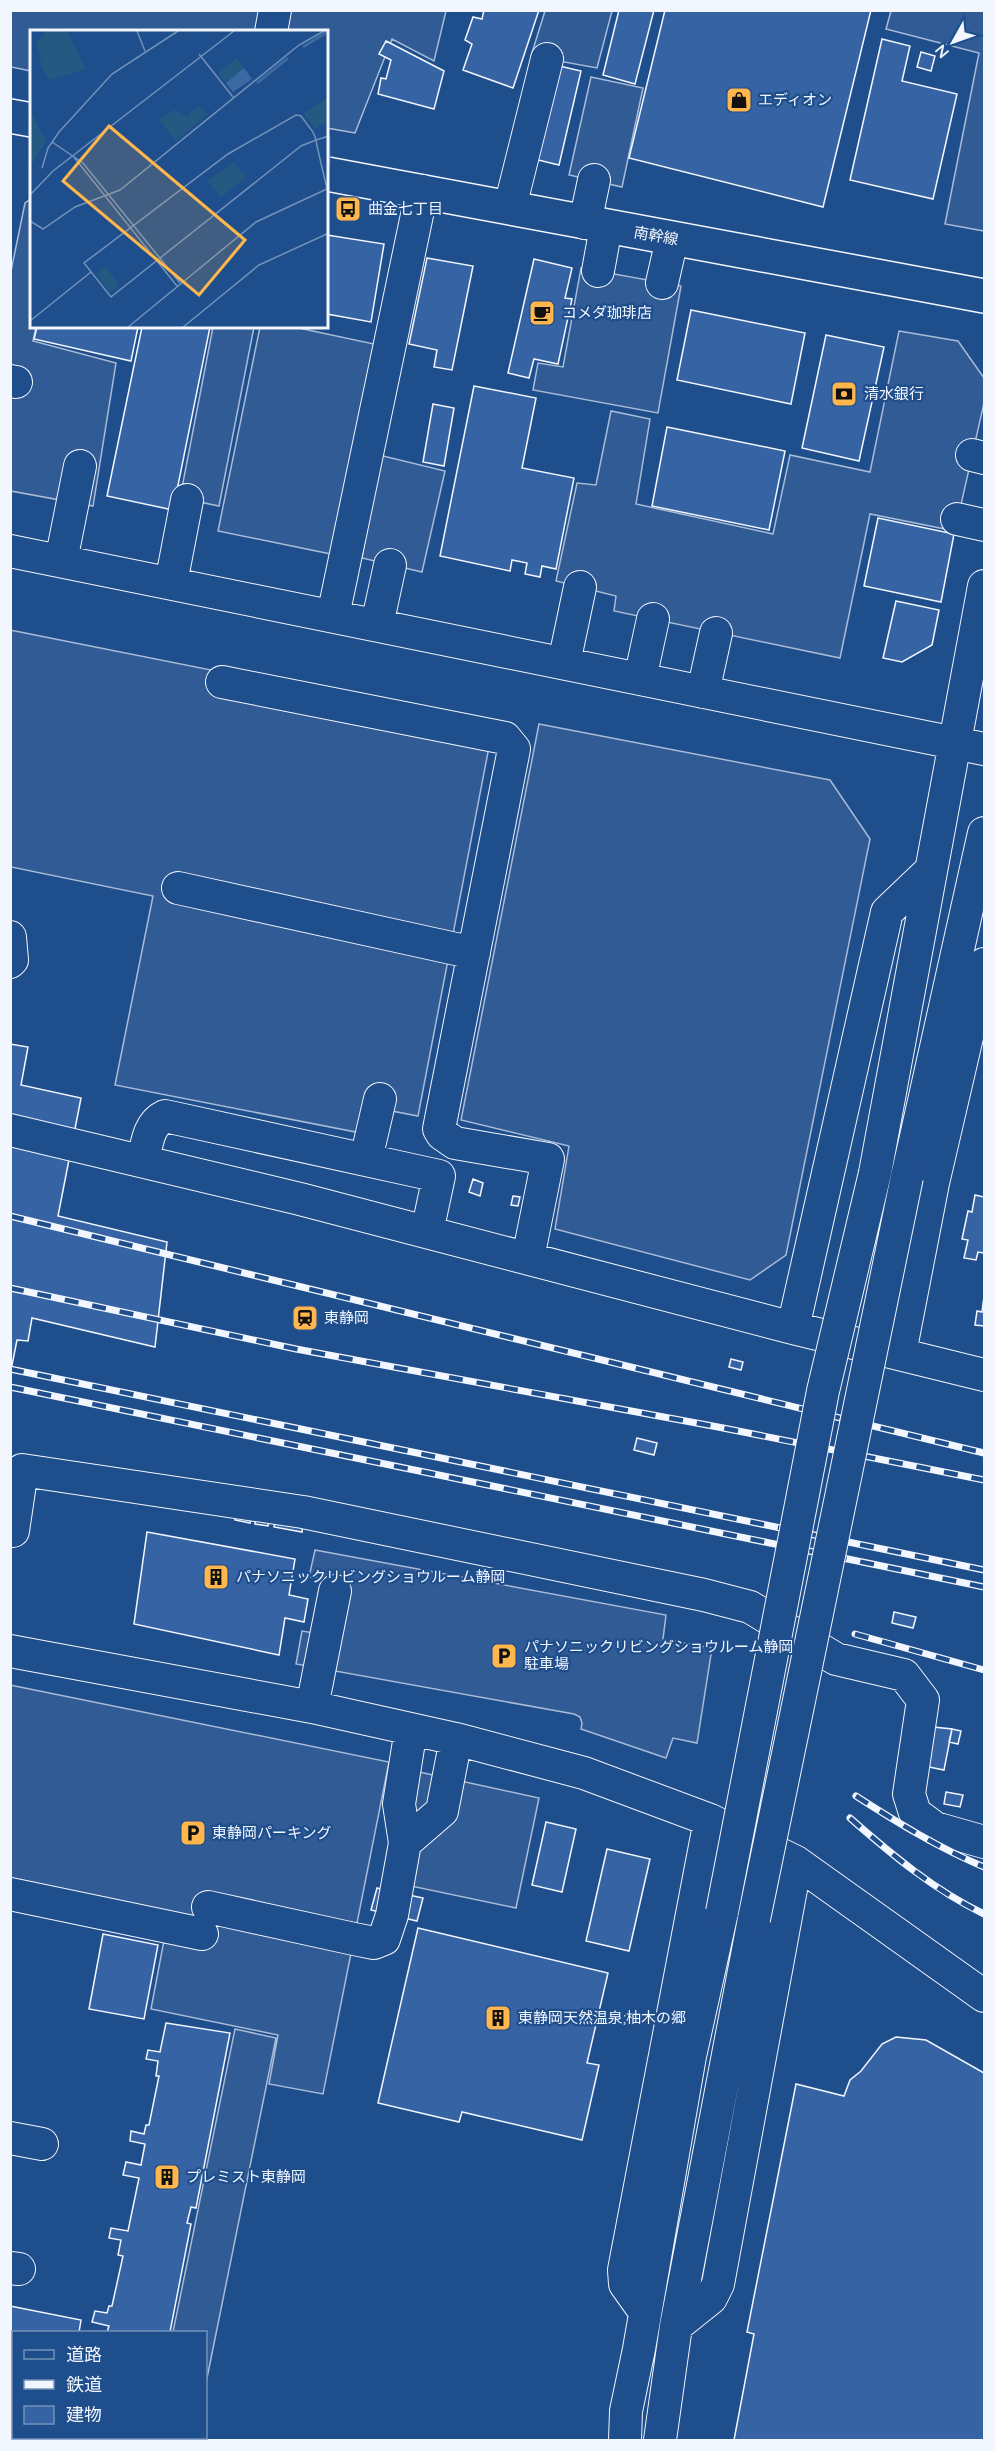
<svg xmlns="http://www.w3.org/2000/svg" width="995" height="2451" font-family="Quicksand,'Noto Sans JP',sans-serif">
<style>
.parking{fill:#305b95;stroke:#a8bbd7;stroke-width:1.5}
.building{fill:#3563a3;stroke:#f2f6ff;stroke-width:1.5}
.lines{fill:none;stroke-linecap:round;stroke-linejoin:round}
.minor-casing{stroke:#f2f6ff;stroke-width:34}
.major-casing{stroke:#f2f6ff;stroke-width:36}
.minor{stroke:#1f4e8c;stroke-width:32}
.major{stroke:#1f4e8c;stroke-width:33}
.rail-casing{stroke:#f2f6ff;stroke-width:7}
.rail{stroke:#1f4e8c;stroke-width:4.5;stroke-dasharray:14;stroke-linecap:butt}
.minor-bridge-casing{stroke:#f2f6ff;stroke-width:34;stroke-linecap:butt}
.minor-bridge{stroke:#1f4e8c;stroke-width:32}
.labels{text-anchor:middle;stroke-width:4.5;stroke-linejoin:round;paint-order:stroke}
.poi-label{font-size:15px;fill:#f2f6ff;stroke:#1f4e8c;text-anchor:start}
.street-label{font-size:15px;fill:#f2f6ff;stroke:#1f4e8c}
.inset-river{fill:none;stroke:#3b69a3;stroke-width:3}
.inset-road{fill:none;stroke:#7391ba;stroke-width:1.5}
.view{fill:#ffb74d;fill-opacity:0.15;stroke:#ffb74d;stroke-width:3}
.inset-edge{fill:none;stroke:#f2f6ff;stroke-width:3}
</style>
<rect width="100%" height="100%" fill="#1f4e8c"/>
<!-- parking -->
<path class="parking" d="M10,11h256l-4,20 -230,1 -1,39 -20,-4z
M283,11h163l-12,50 -42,-22 -37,94 -28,-5v-96h-48z
M545,11h67l-15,57 -66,-12z
M891,11h93v220l-39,-7 34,-171 -93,-24z
M591,77l52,11 -21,99 -53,-12z
M31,199l1,128h4l-3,14 83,22 -23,143 -82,-15v-220l14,-68z
M581,268l100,18 -23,127 -125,-23 5,-27 25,4z
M213,327h41l-35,179 -39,-8z
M260,327h34l80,17 -43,210 -113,-23z
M899,331l59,10 26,37v25l-29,128 -85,-17 -30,144 -226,-47 2,-15 -60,-15 21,-98 19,2 15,-74 39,8 -14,85 137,30 17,-79 80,17z
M379,455l66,16 -23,101 -60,-14z
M10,630l483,96 -75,390 -47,-9 -5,27 -251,-49 38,-189 -142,-29z
M539,724l291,56 40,59 -84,416 -36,25 -195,-51 14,-83 -108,-26z
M315,1550l351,65 -3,24 49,9 -15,95 -24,-5 -7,20 -85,-29 1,-6 -2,-6 -6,-3 -278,-50 6,-33 12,2 8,-55 -13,-1z
M10,1685l379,77 -66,332 -54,-10 9,-49 -127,-26 14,-74 -154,-31z
M410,1770l129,28 -23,110 -129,-27z
M235,2029l41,9 -70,345v-51h-33z"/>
<!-- building -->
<path class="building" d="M484,10h55l-26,78 -50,-18 9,-26 -7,-4 8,-23 9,2z
M619,10h35l-19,74 -32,-9z
M665,10h206l-48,197 -194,-49z
M882,39l28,7 -8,35 55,13 -24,105 -83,-19z
M386,41l58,30 -10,38 -56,-15 3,-16 5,1 5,-19 -12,-6z
M921,52l14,4 -4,15 -14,-4z
M555,65l26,6 -22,94 -25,-6z
M327,235l57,9 -13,78 -44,-8z
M427,258l46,8 -21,104 -18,-3 3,-17 -28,-6z
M534,259l38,9 -7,30 7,1 -14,65 -24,-5 -5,19 -21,-5z
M691,310l114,23 -14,71 -114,-24z
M37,327h101l-7,34 -97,-22z
M142,327h68l-37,183 -66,-14z
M826,335l58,12 -25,114 -57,-13z
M474,386l62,12 -14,70 52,10 -18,91 -14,-3 -2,11 -15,-3 2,-11 -15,-3 -2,11 -70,-15z
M433,404l21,4 -10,58 -21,-4z
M667,427l118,24 -16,79 -117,-24z
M878,518l76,16 -13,68 -77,-16z
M896,601l43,9 -7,35 -30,17 -19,-4z
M10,1044l18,3 -7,38 60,13 -23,118 109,26 -12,105 -123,-29 -4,23 -11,-1 -7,35z
M473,1179l10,4 -3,13 -11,-4z
M975,1195l9,2v56l-6,-1 -2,8 -12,-2 4,-18 -6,-1 6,-28 4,1z
M513,1196l7,1 -2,9 -7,-1z
M984,1296v30l-9,-1 2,-14 5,1z
M731,1359l12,3 -2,8 -12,-3z
M637,1438l20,5 -3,12 -20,-5z
M237,1511l15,3 -2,9 -15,-3z
M256,1515l14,3 -2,8 -13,-2z
M276,1517l27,5 -1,10 -28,-5z
M147,1532l148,27 -6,36 19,4 -4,23 -19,-4 -6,37 -145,-31z
M894,1612l22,5 -3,11 -21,-5z
M933,1727l19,2 -8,41 -20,-4z
M952,1729l9,2 -3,13 -9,-2z
M946,1792l17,3 -3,12 -16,-3z
M546,1822l30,7 -14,63 -30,-7z
M607,1849l43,10 -21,92 -43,-10z
M377,1888l46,10 -6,23 -46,-11z
M418,1928l190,45 -21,90 12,2 -17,75 -120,-28 -3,10 -81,-19z
M103,1934l55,11 -14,74 -55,-10z
M166,2023l64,10 -34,175 -5,-1 -4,16 4,1 -21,108h-63l2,-6 -17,-4 3,-11 12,2 2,-7h3l11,-50 -5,-1 3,-15 -12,-2 2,-10 17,3 11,-53 -16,-3 3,-13 15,3 4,-21 -15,-3 1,-10 13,3 2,-9h3l10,-49h-3l2,-15 -12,-2 2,-9 12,2z
M896,2037l30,3 58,33v367h-250l20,-106 -7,-2 49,-248 48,12 6,-16 11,-9 21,-27z
M10,2306l71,14 -2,12h-65v57l-4,-1z"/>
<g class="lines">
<!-- minor casing -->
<g class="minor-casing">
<path id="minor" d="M271,32l4,-22
M510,207l37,-148
M585,223l9,-43
M598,271l8,-44
M662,283l10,-44
M10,381l6,1
M972,455l12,3
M957,519l27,6
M10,551l974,198
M61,561l19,-95
M171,583l16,-83
M333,616l89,-425
M377,625l13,-60
M564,663l16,-76
M640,679l13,-60
M222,682l283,56 9,11 -75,380 3,5 13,9 93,16 -20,99
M703,692l13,-59
M178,888l296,65
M10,937l2,23 -2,2
M10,1130l290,69 493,129 191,47
M366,1159l14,-60
M143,1161c4,-17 5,-37 22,-45l274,60 -12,56
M875,1173l109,-587
M907,1177l77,-344
M793,1328l94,-416 44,-42
M900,1353l33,-170 51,-219
M10,1531h3l9,-61 281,42 401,83 46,12 86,52 68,16 19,25 -14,94 6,19 20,15 49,14
M10,1651l302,56 144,32 128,34 126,47 86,42 188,134
M312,1707l23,-116
M405,1843l37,-32 14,-72
M10,1894l192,40
M208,1907l146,32 20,4 10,-4 8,-24 13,-72 -6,-39 12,-75
M10,2138l32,6
M10,2268l9,1
M645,2312l-20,-28 -1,-14 86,-450
M676,2326l35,-28 7,-14 78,-422
M625,2440l1,-29 13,-62 51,-293 32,-144
M660,2440l16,-114 78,-407"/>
</g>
<!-- major casing -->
<g class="major-casing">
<path id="major" d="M10,116l22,4
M327,174l657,122"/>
</g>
<!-- minor -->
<use href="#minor" class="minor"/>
<!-- major -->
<use href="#major" class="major"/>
<!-- rail casing -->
<g class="rail-casing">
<path id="rail" d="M10,1216l974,237
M10,1288l286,61 422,78 266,53
M10,1369l974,201
M10,1387l974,200
M855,1634l129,36
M856,1796c42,27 83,52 128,71
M850,1818c41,36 84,72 134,96"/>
</g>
<!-- rail -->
<use href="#rail" class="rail"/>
<!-- minor-bridge casing -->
<g class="minor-bridge-casing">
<path id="minor-bridge" d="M722,1912l101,-521 52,-218
M754,1919l153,-742"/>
</g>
<!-- minor-bridge -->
<use href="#minor-bridge" class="minor-bridge"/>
</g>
<!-- icons -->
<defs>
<g id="shop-square" transform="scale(1.35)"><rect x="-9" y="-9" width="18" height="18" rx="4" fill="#ffb74d" stroke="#1f4e8c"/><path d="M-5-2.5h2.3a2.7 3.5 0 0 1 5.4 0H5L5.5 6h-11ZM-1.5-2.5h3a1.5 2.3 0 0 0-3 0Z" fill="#111"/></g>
<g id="bus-square" transform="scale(1.35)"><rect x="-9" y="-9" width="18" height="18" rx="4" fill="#ffb74d" stroke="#1f4e8c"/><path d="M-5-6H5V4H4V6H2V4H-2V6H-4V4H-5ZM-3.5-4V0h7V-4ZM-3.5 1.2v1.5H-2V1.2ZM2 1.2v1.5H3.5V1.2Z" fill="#111"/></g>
<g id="cafe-square" transform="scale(1.35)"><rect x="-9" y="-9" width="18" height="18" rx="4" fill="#ffb74d" stroke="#1f4e8c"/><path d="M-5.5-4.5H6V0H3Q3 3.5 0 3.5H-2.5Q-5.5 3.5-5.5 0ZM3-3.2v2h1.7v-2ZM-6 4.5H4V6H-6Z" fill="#111"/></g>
<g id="bank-square" transform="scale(1.35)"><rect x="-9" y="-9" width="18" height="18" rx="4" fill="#ffb74d" stroke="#1f4e8c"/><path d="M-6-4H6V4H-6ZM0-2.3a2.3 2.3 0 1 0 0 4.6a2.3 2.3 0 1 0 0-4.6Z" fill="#111"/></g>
<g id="station-square" transform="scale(1.35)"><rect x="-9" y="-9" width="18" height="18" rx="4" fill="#ffb74d" stroke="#1f4e8c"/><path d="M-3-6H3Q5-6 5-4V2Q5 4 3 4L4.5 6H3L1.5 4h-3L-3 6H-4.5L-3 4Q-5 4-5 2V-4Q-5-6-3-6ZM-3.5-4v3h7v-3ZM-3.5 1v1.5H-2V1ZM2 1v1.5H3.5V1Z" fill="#111"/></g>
<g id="building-square" transform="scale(1.35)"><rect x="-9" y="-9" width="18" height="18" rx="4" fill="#ffb74d" stroke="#1f4e8c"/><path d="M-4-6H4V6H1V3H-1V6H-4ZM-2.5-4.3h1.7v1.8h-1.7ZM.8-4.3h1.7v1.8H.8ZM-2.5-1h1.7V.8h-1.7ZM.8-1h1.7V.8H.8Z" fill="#111"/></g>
<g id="parking-square" transform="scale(1.35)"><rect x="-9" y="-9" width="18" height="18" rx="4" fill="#ffb74d" stroke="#1f4e8c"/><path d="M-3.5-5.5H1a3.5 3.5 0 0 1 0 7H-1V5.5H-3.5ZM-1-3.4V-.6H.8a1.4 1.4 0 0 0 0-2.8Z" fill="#111"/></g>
</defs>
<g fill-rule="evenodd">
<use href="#shop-square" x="739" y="100"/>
<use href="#bus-square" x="348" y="209"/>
<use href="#cafe-square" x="542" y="313"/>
<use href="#bank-square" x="844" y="394"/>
<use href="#station-square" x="305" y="1318"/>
<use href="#building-square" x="216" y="1577"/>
<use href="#parking-square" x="504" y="1656"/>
<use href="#parking-square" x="193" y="1833"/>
<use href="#building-square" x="498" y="2018"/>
<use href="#building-square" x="167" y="2177"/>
</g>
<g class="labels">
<!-- poi labels -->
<g class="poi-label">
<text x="758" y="105">エディオン</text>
<text x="368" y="214">曲金七丁目</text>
<text x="562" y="318">コメダ珈琲店</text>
<text x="864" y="399">清水銀行</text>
<text x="324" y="1323">東静岡</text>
<text x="236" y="1582">パナソニックリビングショウルーム静岡</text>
<text x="524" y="1652">パナソニックリビングショウルーム静岡<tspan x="524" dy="17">駐車場</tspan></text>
<text x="212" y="1838">東静岡パーキング</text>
<text x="518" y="2023">東静岡天然温泉;柚木の郷</text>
<text x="186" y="2182">プレミスト東静岡</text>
</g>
<!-- street labels -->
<g class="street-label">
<text transform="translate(656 236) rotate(10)" y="5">南幹線</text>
</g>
</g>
<!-- overview -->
<g transform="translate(30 30)">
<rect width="298" height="298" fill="#1f4e8c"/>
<path d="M17,1h20l19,38 -37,11 -11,-20 4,-2 -6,-14zM206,28l8,10 -18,15 -8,-10zM298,68v23l-13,8 -12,-16zM169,75l8,9 -31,27 -17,-21 15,-10 13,6zM0,80l16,32 -16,25zM204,132l12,15 -25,20 -14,-16zM75,236l14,19 -9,7 -14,-18z" fill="#245a82"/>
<path d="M214,38l8,11 -19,13 -7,-9z" fill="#3b69a3"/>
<path class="inset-river" d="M273,17l26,-16M227,53l31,-25M299,107v29"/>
<path class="inset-road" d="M107,1l8,20M169,24l34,43M22,112l31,21 97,120M43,126l104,130M12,138l6,-20 11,-16 53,-58 66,-43M297,159l-10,-43 -1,-6 -1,-3 -2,-5 -12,-16 -5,-1 -68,39 -144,109 27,34 190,-151 15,-6 13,-4M0,165l23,-24 181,-140M0,191l13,8 32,-22 45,-17 179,-145 25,-14M0,291l61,-49M97,298l129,-106 73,-34M152,298l77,-63 70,-32"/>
<path class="view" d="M79,96l136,114 -46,55 -136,-114z"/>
<rect width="298" height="298" class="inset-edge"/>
</g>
<!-- border -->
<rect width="995" height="2451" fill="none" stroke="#f2f6ff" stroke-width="24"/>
<!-- legend -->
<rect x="12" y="2331" width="195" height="108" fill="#1f4e8c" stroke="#7391ba" stroke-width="1.5"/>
<rect x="24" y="2350" width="30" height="9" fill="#1f4e8c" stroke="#7391ba" stroke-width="1.5"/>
<text x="66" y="2361" font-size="18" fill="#f2f6ff">道路</text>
<rect x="24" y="2380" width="30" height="9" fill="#f2f6ff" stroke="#7391ba" stroke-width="1.5"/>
<text x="66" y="2391" font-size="18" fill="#f2f6ff">鉄道</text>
<rect x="24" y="2406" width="30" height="18" fill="#3563a3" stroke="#7391ba" stroke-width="1.5"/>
<text x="66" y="2421" font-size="18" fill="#f2f6ff">建物</text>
<!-- north arrow -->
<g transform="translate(953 42) rotate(230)" stroke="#1f4e8c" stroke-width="4.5" paint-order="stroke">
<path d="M0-4.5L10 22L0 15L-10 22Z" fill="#f2f6ff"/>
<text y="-9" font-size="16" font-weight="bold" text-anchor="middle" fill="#f2f6ff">N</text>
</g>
</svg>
